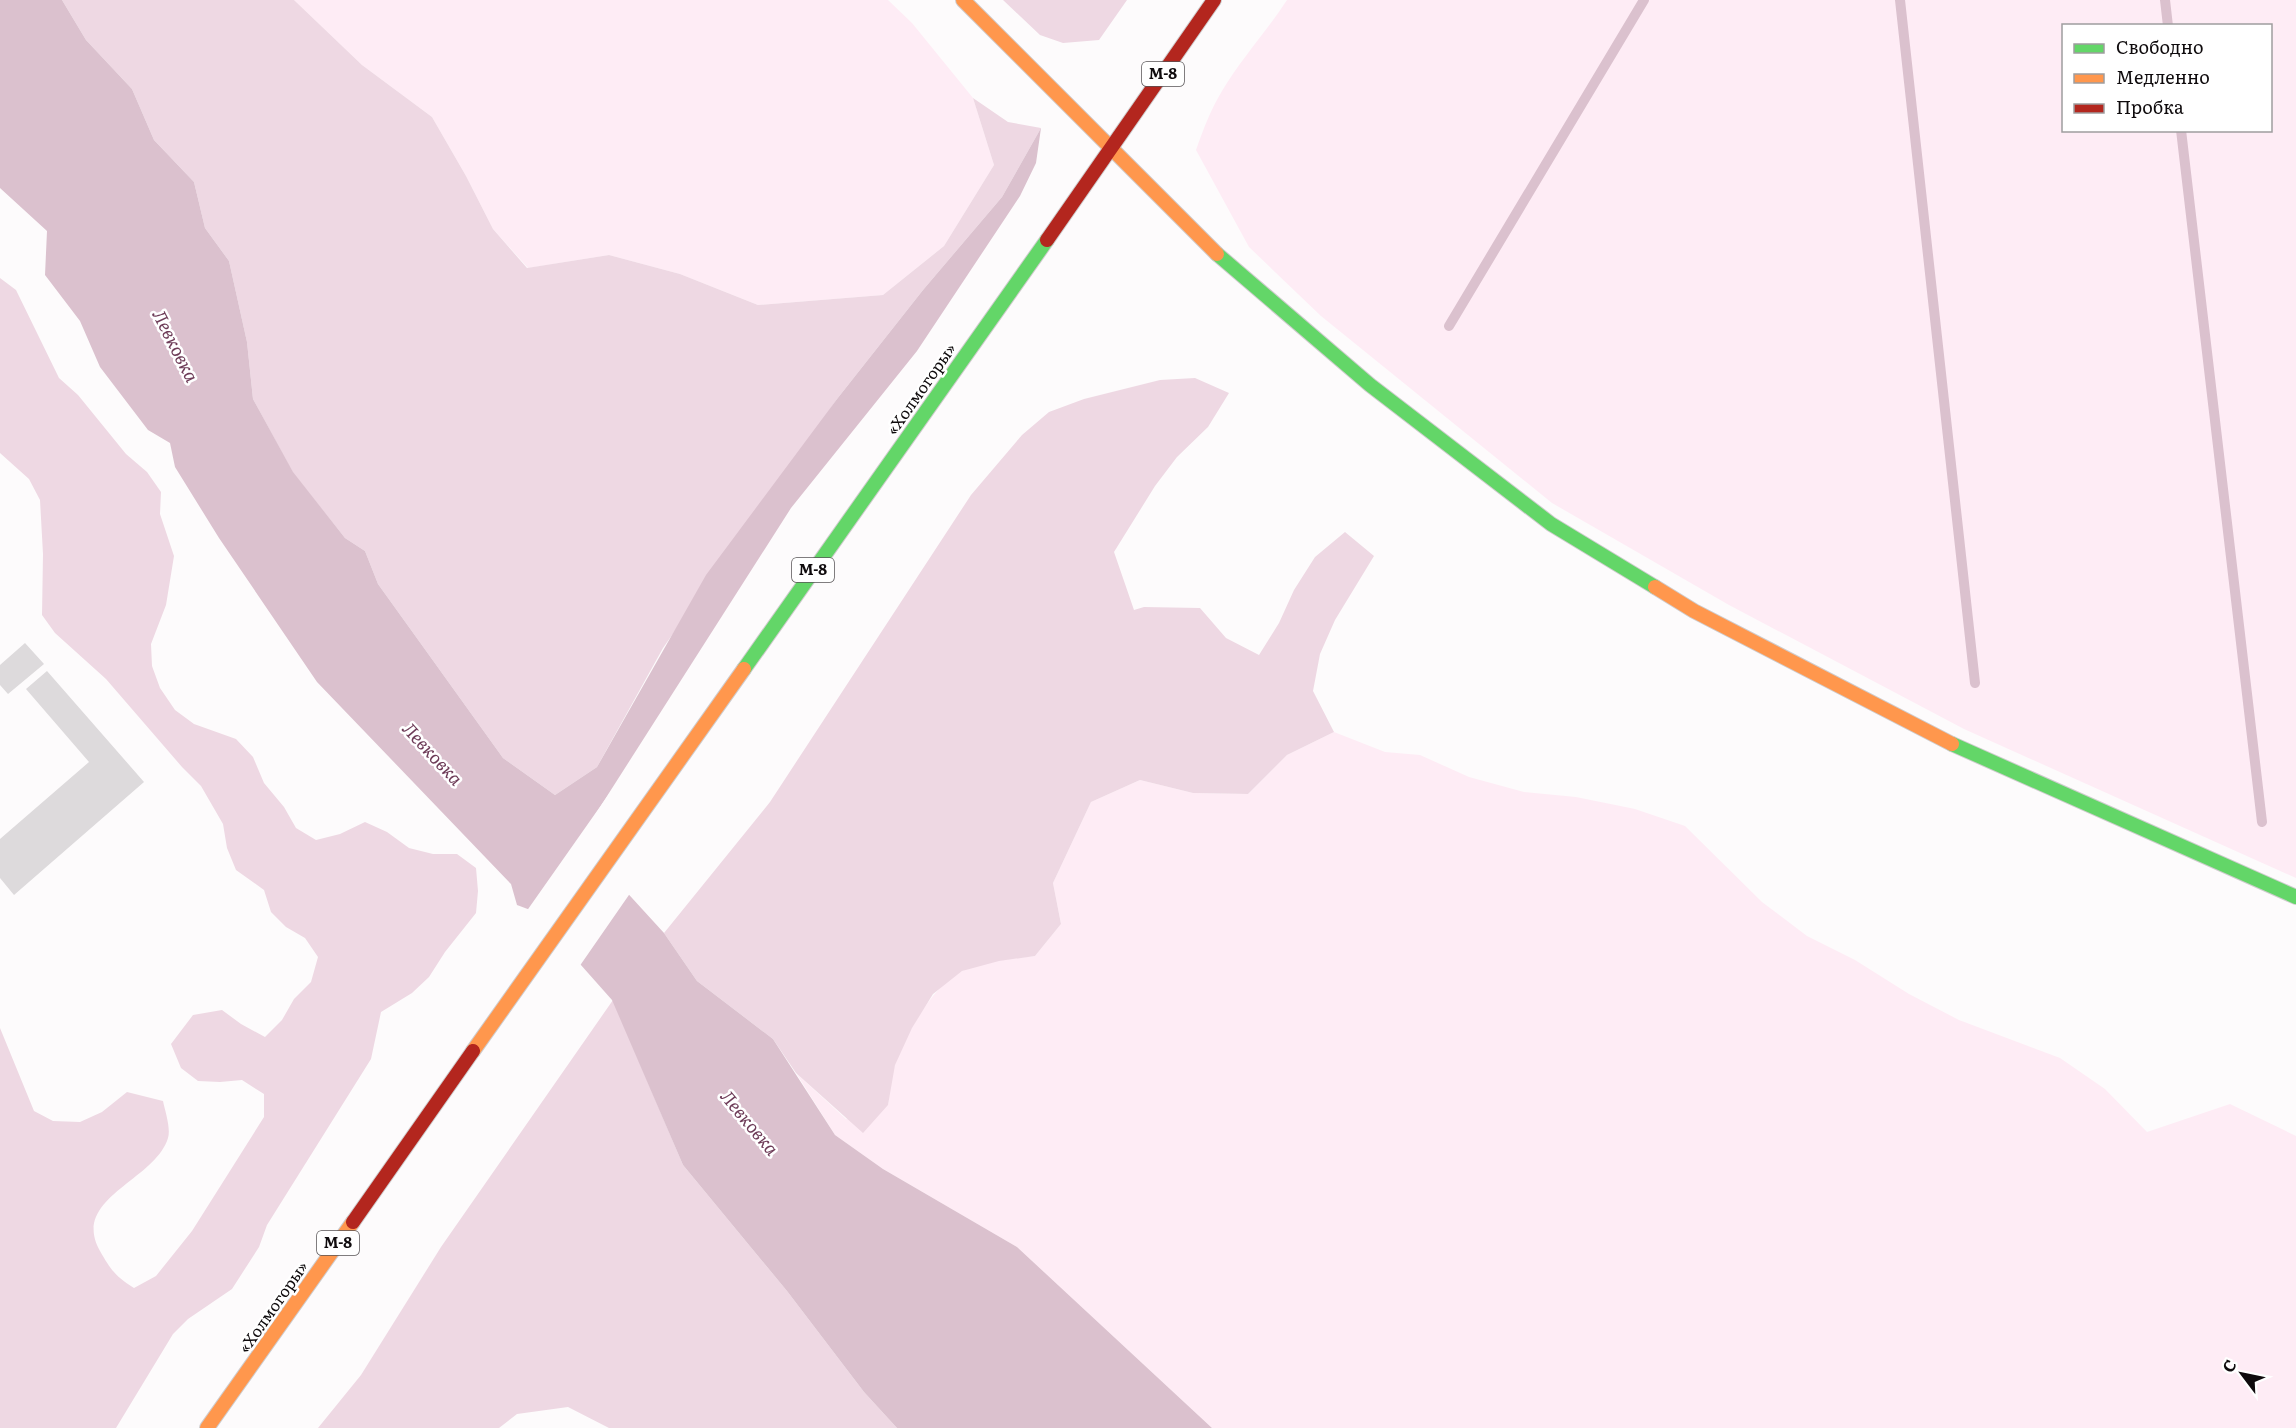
<svg xmlns="http://www.w3.org/2000/svg" width="2296" height="1428" font-family="Literata,serif">
<style>
.green{fill:#feecf5;fill-rule:evenodd}
.forest{fill:#eed8e3}
.water{fill:#dbc1ce}
.pier{fill:#fdfbfc}
.lines{fill:none;stroke-linecap:round;stroke-linejoin:round}
.stream{stroke:#dbc1ce;stroke-width:10}
.building{fill:#dddadc}
.fast-casing{stroke:#cfcccd;stroke-width:16}
.slow-casing{stroke:#cfcccd;stroke-width:16}
.jam-casing{stroke:#cfcccd;stroke-width:16}
.fast{stroke:#63d668;stroke-width:14}
.slow{stroke:#ff974d;stroke-width:14}
.jam{stroke:#b3261e;stroke-width:14}
.labels{text-anchor:middle;stroke-width:5;stroke-linejoin:round;paint-order:stroke}
.shield{fill:#fff;stroke:#575456;stroke-width:1.5}
.shield-label{font-size:15px;font-weight:bold;fill:#0f0b0d}
.street-label{font-size:16px;fill:#0f0b0d;stroke:#fff}
.water-label{font-size:18px;font-style:italic;fill:#6e3c58;stroke:#fff}
</style>
<rect width="100%" height="100%" fill="#fdfbfc"/>
<!-- green -->
<path class="green" d="M294,0h594l24,23 61,75 21,67 -50,81 -61,49 -125,10 -78,-31 -71,-19 -81,13 -35,-39 -27,-53 -34,-59 -70,-52z
M1287,0h1009v878l-332,-149 -235,-124 -177,-102 -231,-187 -72,-69 -53,-97c7,-20 15,-41 26,-59 19,-32 45,-60 65,-91zM2064,26h206v104h-206z
M1334,732l51,20 35,3 49,22 55,15 52,5 59,12 50,17 77,76 45,34 48,24 54,34 50,26 101,38 45,31 42,43 83,-28 66,32v292h-1084l-195,-181 -134,-78 -48,-34 -39,-62 50,46 42,-14c2,-13 3,-28 7,-41 10,-29 39,-80 67,-93 22,-11 50,-12 73,-15l26,-32 -8,-41 38,-81 49,-22 53,13 55,1 39,-39z"/>
<!-- forest -->
<path class="forest" d="M62,0h232l68,65 70,52 34,59 27,53 34,39 82,-13 71,19 78,31 125,-10 61,-49 50,-81 -21,-67 35,24 33,6 -39,69 -79,93 -86,109 -174,249 -66,119 -42,28 -52,-37 -125,-174 -13,-33 -20,-13 -52,-65 -40,-74 -6,-57 -18,-81 -24,-33 -11,-46 -40,-42 -22,-51 -46,-49z
M1003,0h124l-28,40 -36,3 -23,-8z
M0,278l16,12 43,88 19,17 48,59 21,18 14,20 -1,22 14,42 -8,49 -15,39 1,22 8,22 15,22 19,14 42,15 17,18 11,26 20,24 12,21 20,12 24,-6 25,-12 22,10 22,16 24,6h24l19,14 2,23 -2,22 -31,39 -16,25 -17,16 -31,19 -10,47 -104,166 -8,22 -27,42 -44,30 -15,15 -57,94h-116v-400l34,83 19,10 27,1 22,-10 25,-20 36,9c2,10 8,27 5,37 -13,43 -98,60 -68,113 11,19 15,25 34,37l22,-12 36,-45 72,-114v-23l-22,-14 -22,2 -22,-1 -17,-13 -10,-24 22,-29 29,-5 19,14 24,13 17,-17 12,-21 17,-17 7,-25 -13,-19 -19,-11 -15,-15 -7,-22 -28,-20 -9,-22 -4,-24 -22,-38 -19,-19 -76,-88 -51,-46 -13,-18 1,-61 -3,-54 -11,-21 -29,-26z
M1195,378l34,15 -21,34 -31,30 -22,29 -41,66 20,58 10,-3 56,1 26,30 33,17 20,-32 15,-33 21,-33 30,-25 29,24 -39,64 -15,34 -7,37 21,41 -47,23 -39,39 -55,-1 -53,-13 -49,22 -38,81 8,41 -26,32 -36,5 -37,10 -29,23 -21,34 -17,37 -7,40 -25,28 -67,-60 -23,-34 -76,-58 -33,-48 106,-131 201,-307 51,-60 27,-23 35,-13 76,-19z
M613,1000l70,165 104,126 77,101 33,36h-288l-41,-21 -51,7 -18,14h-181l43,-53 80,-128z"/>
<!-- water -->
<path class="water" d="M0,0h62l24,40 46,49 22,51 40,42 11,46 24,33 18,81 6,57 40,73 52,66 20,13 13,33 125,174 52,37 42,-28 109,-192 131,-176 86,-109 79,-93 39,-69 -5,35 -16,33 -103,155 -126,157 -212,332 85,93 33,48 76,58 62,96 48,34 134,78 195,181h-315l-33,-36 -77,-101 -104,-126 -71,-165 -79,-89 -16,-6 -6,-21 -194,-202 -98,-144 -44,-71 -5,-24 -22,-13 -48,-63 -20,-46 -35,-46 2,-44 -47,-43z"/>
<!-- pier -->
<path class="pier" d="M623,774l-41,65 49,53 -52,75 -48,-53 -5,-2z"/>
<g class="lines">
<!-- stream -->
<path class="stream" d="M1900,0l75,683
M2165,0l3,26
M2181,130l81,692
M1449,326l195,-326"/>
</g>
<!-- building -->
<path class="building" d="M25,643l19,21 -36,30 -8,-9v-20z
M47,671l97,111 -130,113 -14,-17v-39l89,-77 -63,-73z"/>
<g class="lines">
<!-- fast casing -->
<g class="fast-casing">
<path id="fast" d="M1217,254l153,131 181,139 104,63
M744,669l303,-429
M1952,744l344,153"/>
</g>
<!-- slow casing -->
<g class="slow-casing">
<path id="slow" d="M963,0l254,254
M1655,587l39,24 258,133
M473,1051l271,-382
M207,1428l146,-206"/>
</g>
<!-- jam casing -->
<g class="jam-casing">
<path id="jam" d="M1047,240l167,-240
M353,1222l120,-171"/>
</g>
<!-- fast -->
<use href="#fast" class="fast"/>
<!-- slow -->
<use href="#slow" class="slow"/>
<!-- jam -->
<use href="#jam" class="jam"/>
</g>
<g class="labels">
<!-- shield labels -->
<g class="shield">
<rect x="1142" y="62" width="42" height="24" rx="4.5"/>
<rect x="792" y="558" width="42" height="24" rx="4.5"/>
<rect x="317" y="1231" width="42" height="24" rx="4.5"/>
</g>
<g class="shield-label">
<text x="1163" y="79">М-8</text>
<text x="813" y="575">М-8</text>
<text x="338" y="1248">М-8</text>
</g>
<!-- street labels -->
<g class="street-label">
<text transform="translate(921 389) rotate(-55)" y="6">«Холмогоры»</text>
<text transform="translate(273 1307) rotate(-55)" y="6">«Холмогоры»</text>
</g>
<!-- water labels -->
<g class="water-label">
<text transform="translate(175 346) rotate(63)" y="6">Левковка</text>
<text transform="translate(432 754) rotate(47)" y="6">Левковка</text>
<text transform="translate(749 1123) rotate(50)" y="6">Левковка</text>
</g>
</g>
<!-- legend -->
<rect x="2062" y="24" width="210" height="108" fill="#ffffff" stroke="#9f9d9e" stroke-width="1.5"/>
<rect x="2074" y="44" width="30" height="9" fill="#63d668" stroke="#9f9d9e" stroke-width="1.5"/>
<text x="2116" y="54" font-size="18" fill="#0f0b0d">Свободно</text>
<rect x="2074" y="74" width="30" height="9" fill="#ff974d" stroke="#9f9d9e" stroke-width="1.5"/>
<text x="2116" y="84" font-size="18" fill="#0f0b0d">Медленно</text>
<rect x="2074" y="104" width="30" height="9" fill="#b3261e" stroke="#9f9d9e" stroke-width="1.5"/>
<text x="2116" y="114" font-size="18" fill="#0f0b0d">Пробка</text>
<!-- north arrow -->
<g transform="translate(2242 1374) rotate(302)" stroke="#ffffff" stroke-width="4.5" paint-order="stroke">
<path d="M0-4.5L10 22L0 15L-10 22Z" fill="#0f0b0d"/>
<text y="-9" font-size="16" font-weight="bold" text-anchor="middle" fill="#0f0b0d">С</text>
</g>
</svg>
